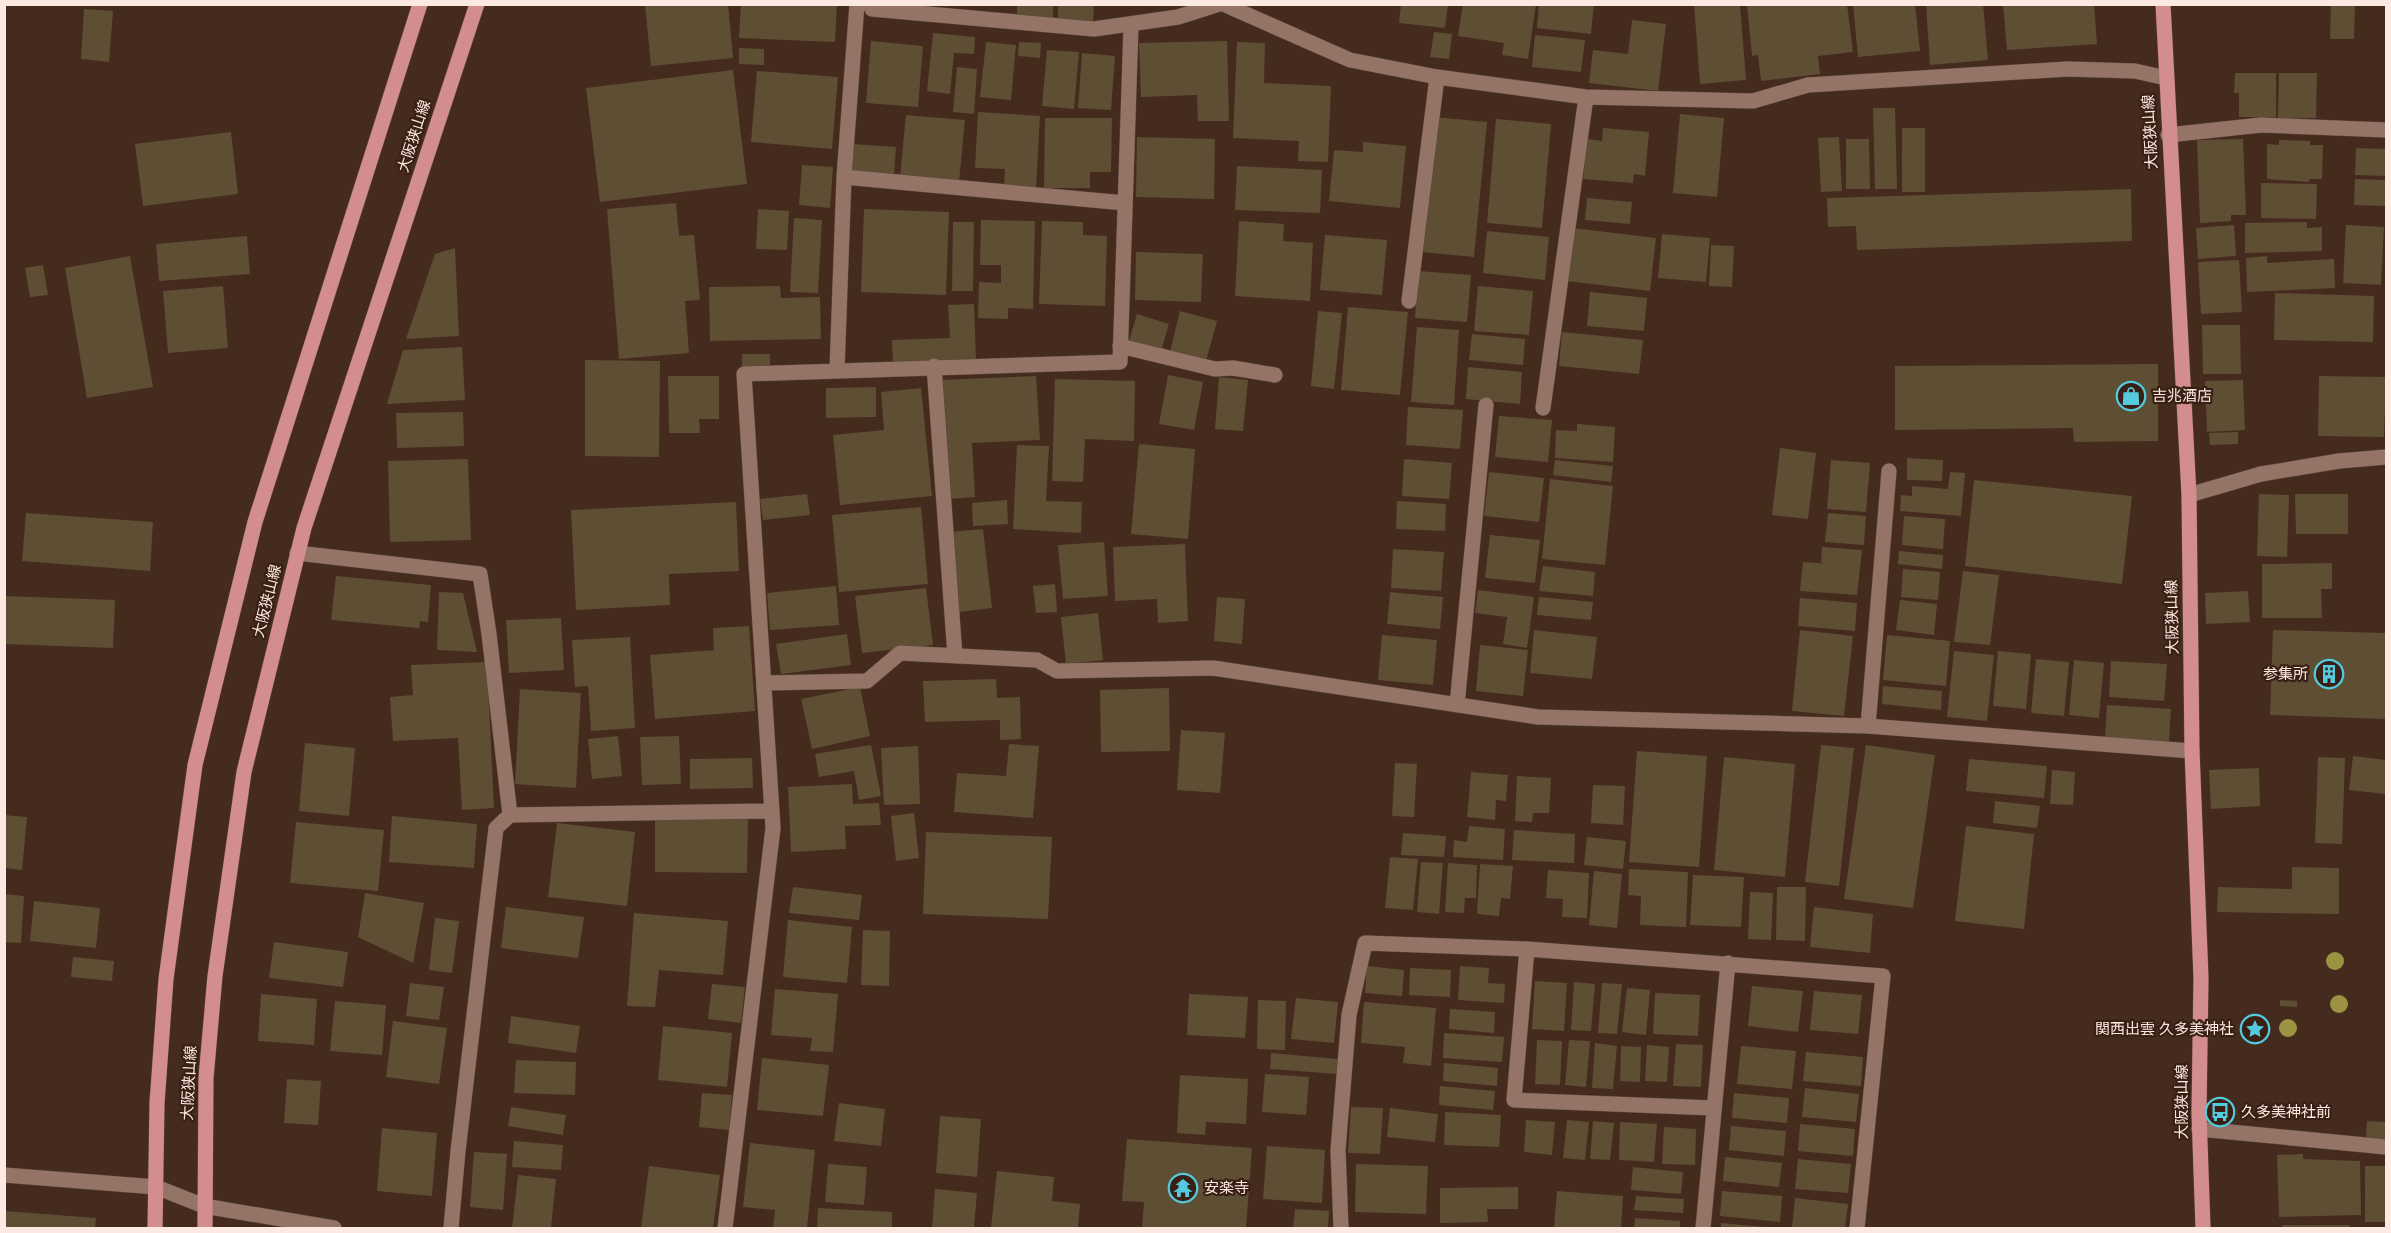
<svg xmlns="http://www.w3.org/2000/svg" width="2391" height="1233" font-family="'Noto Serif','Noto Sans JP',serif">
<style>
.building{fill:#5e4e34}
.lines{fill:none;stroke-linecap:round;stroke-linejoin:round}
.minor-casing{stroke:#5c463b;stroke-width:16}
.primary-casing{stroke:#5c463b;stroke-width:16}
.minor{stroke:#937466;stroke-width:15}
.primary{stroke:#d38d8e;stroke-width:15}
.tree{fill:#9b9342}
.labels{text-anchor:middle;stroke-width:4.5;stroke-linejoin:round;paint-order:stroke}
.street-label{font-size:15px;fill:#fceae2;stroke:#3a2014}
.poi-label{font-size:15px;fill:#fceae2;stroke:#3a2014;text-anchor:start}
</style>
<rect width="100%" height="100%" fill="#452a1e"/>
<!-- building -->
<path class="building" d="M645,4h83l5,54 -82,8z
M741,4h96l-2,38 -96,-4z
M1017,4h36v14h-36z
M1058,4h36l-1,19 -35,-1z
M1401,4h47l-3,24 -46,-5z
M1463,4h73l-8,55 -26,-4 2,-12 -46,-7z
M1539,4h55l-3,30 -54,-6z
M1694,4h46l6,76 -46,4z
M1747,4h100l6,48 -35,4 2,18 -59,7 -3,-26 -6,1z
M1853,4h62l5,47 -62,6z
M1926,4h57l5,56 -58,5z
M2003,4h91l3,40 -90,6z
M2331,4h24l-1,35h-24z
M84,9l29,2 -4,51 -28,-3z
M1632,20l34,4 -8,67 -69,-8 4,-33 35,4z
M1434,32l18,2 -3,25 -19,-2z
M933,33l42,4 -1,17 -20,-1 -4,41 -23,-3z
M1535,35l50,5 -4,32 -49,-5z
M871,41l52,5 -5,61 -52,-4z
M1227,41l2,80h-31l-1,-26 -56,2 -2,-54z
M986,42l30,3 -5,55 -31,-3z
M1019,42l22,1 -1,15 -22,-2z
M1237,42l28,1 -1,40 67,3 -3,76 -30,-1 1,-20 -66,-3z
M739,48l25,1v16l-25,-1z
M1047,50l32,2 -5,57 -32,-3z
M1082,53l33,3 -4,54 -33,-2z
M957,67l20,2 -3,45 -21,-2z
M733,70l14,114 -147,18 -14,-114z
M757,71l81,6 -6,72 -81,-7z
M2235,73h41v44h-37v-24h-5z
M2279,73h38l-1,45h-38z
M1873,108h22l2,81h-22z
M978,112l62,4 -4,73 -32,-2 1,-18 -30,-1z
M1680,114l44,4 -7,79 -44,-4z
M906,115l59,5 -6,62 -59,-5z
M1434,117l53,5 -13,135 -53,-5z
M1045,118h67l-1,54h-21v16h-46z
M1496,119l55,5 -9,104 -55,-5z
M1603,128l46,4 -4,44 -11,-2 -1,9 -50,-4 4,-40 15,2z
M1902,128h23v64h-23z
M231,132l7,62 -95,12 -8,-62z
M1137,137l78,2 -1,60 -78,-2z
M1839,137l3,54 -21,1 -3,-54z
M1846,139h23l1,50h-24z
M2243,139l3,76h-15v6l-31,2 -3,-83z
M2279,140l31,1v4h13l-1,34h-13v3l-42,-3v-35l12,1z
M1363,142l43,4 -6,62 -71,-7 5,-51 29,2z
M853,144l43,3 -2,29 -43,-3z
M2356,148l30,1v27l-31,-1z
M802,165l31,2 -3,41 -31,-3z
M1237,166l85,4 -2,43 -85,-3z
M2355,179l31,1v26l-32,-1z
M2261,183l56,1 -1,35 -55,-1z
M2131,189l1,52 -275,9 -1,-24 -28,1 -1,-29z
M1587,198l45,4 -2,22 -45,-4z
M676,203l3,33 15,-1 6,65 -15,1 4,52 -70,6 -12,-150z
M758,209l31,2 -2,39 -31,-1z
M864,209l85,3 -3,83 -85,-3z
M794,218l28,2 -4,73 -28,-1z
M981,220l54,1 -2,88 -25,-1v11l-30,-1 1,-36 22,1v-18h-21z
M1042,221l41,1v13l24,1 -2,70 -66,-2z
M1239,221l45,3 -1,17 30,2 -3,58 -75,-5z
M953,222h21l-1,69h-21z
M2307,222v6l15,-1v24l-77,2v-30z
M2234,225l2,31 -38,3 -2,-31z
M2346,225l38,2 -3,58 -38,-2z
M1573,228l83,10 -6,53 -83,-10z
M1487,231l62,6 -4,43 -62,-7z
M1662,234l48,4 -4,44 -48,-4z
M1325,235l62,5 -5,55 -62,-5z
M247,236l3,38 -91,7 -3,-37z
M1711,245l23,1 -2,41 -23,-1z
M455,248l4,88 -53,3 29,-85z
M1136,252l67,2 -2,48 -66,-2z
M130,256l23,131 -66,11 -22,-130z
M2267,256v7l67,-4 1,29 -88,4 -1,-34z
M2239,260l3,52 -41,2 -3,-52z
M43,265l5,30 -18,2 -5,-29z
M1418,271l53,4 -4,47 -52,-4z
M223,286l5,62 -60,5 -5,-62z
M780,286l1,12 39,-1 1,42 -111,2 -1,-54z
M1478,286l55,5 -4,44 -55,-4z
M1590,292l57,6 -3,33 -57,-5z
M2275,293l99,3 -1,46 -99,-2z
M974,304l2,57 -83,3 -1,-24 58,-2 -2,-33z
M1348,307l60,5 -8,83 -59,-5z
M1180,311l37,10 -11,40 -36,-9z
M1318,311l24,2 -8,76 -23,-3z
M1137,314l32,10 -8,27 -32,-10z
M2202,325h38l1,49h-38z
M1417,327l42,3 -5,75 -43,-3z
M1562,332l81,8 -4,34 -80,-8z
M1472,334l53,5 -2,26 -54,-5z
M462,347l3,53 -78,4 16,-54z
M742,354h28v14h-28z
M585,360l75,1 -1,96 -74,-1z
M2158,364v77l-84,1 -1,-14 -178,2v-64z
M1468,367l54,5 -2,32 -54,-5z
M1168,375l35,7 -9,48 -35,-6z
M668,376h51v43h-20l1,14h-31z
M1036,376l4,64 -68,3 3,54 -26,2 -7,-119z
M2319,376l67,1 -2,60 -66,-1z
M1219,377l29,3 -5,51 -28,-2z
M1055,379l80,2 -1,60 -49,-2 -2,43 -31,-1z
M2243,380l2,50 -38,2 -2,-51z
M876,387v30l-50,1v-30z
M921,388l11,108 -92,9 -7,-70 51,-5 -3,-38z
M1408,407l55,3 -3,39 -54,-4z
M463,412l1,34 -67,2 -1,-35z
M1499,416l53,4 -4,42 -53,-5z
M1577,424l38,3 -2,35 -58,-4 1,-28 21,1z
M2238,432v12l-28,1 -1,-12z
M1139,444l56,5 -7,90 -57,-5z
M1017,445l32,1 -3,55 36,1 -1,31 -68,-4z
M1780,448l36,5 -8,66 -36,-4z
M1907,458l36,2 -1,21 -35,-1z
M468,459l3,81 -81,2 -2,-81z
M1404,459l48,4 -3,36 -47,-3z
M1555,460l58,6 -2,16 -58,-7z
M1831,460l39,3 -4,49 -39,-3z
M1489,472l55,6 -5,44 -55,-6z
M1950,472l15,1 -4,43 -61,-5 1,-16 11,1v-10l36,3z
M1550,479l63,7 -8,79 -63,-6z
M1974,480l158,16 -10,88 -157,-18z
M807,494l3,21 -47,5 -3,-21z
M2259,494l30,1 -2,62 -30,-1z
M2295,494h53v40h-52z
M1007,500l1,24 -35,2 -1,-23z
M1397,501l49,3 -1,27 -49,-2z
M736,502l3,69 -70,3 1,31 -94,5 -5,-100z
M921,507l7,77 -89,8 -7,-77z
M26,513l127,9 -3,49 -128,-10z
M1828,513l38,3 -2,29 -39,-3z
M1904,516l41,3 -2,30 -41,-4z
M983,529l9,79 -33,4 -9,-80z
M1490,535l50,5 -5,43 -50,-5z
M1104,542l4,54 -45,3 -5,-54z
M1185,544l3,77 -30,2 -1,-24 -42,2 -2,-54z
M1822,547l40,3 -5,45 -57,-4 3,-29 25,2 -7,-1z
M1393,549l51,3 -3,39 -50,-3z
M1899,551l44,4 -1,14 -44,-5z
M2332,563v26h-11l1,29h-60v-54z
M1543,566l52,6 -2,24 -54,-5z
M1903,569l37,3 -2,28 -37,-3z
M1963,571l36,4 -9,70 -36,-3z
M336,576l95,9 -3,37 -8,-1 -1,7 -88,-8z
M1055,584l2,28 -21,1 -3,-27z
M836,586l3,39 -69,5 -3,-37z
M926,588l7,57 -71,8 -7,-57z
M1478,590l56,7 -7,51 -24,-4 4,-27 -32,-4z
M2248,591l2,31 -44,2 -1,-31z
M439,592l24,1 14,59 -40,-2z
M1390,592l53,5 -3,32 -53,-5z
M4,596l111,4 -2,48 -109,-4z
M1217,597l28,2 -3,45 -28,-3z
M1539,597l54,5 -2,18 -54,-5z
M1800,598l57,5 -2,28 -57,-5z
M1900,600l37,4 -3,31 -38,-5z
M1098,613l5,47 -37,4 -5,-47z
M561,618l3,52 -55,3 -3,-53z
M749,626l6,85 -100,8 -5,-64 64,-5 -1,-22z
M1534,630l63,7 -5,42 -62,-6z
M1800,630l53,6 -9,80 -52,-5z
M2273,630l113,3v86l-116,-4z
M847,634l4,31 -70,9 -5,-30z
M1382,635l55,5 -4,45 -55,-5z
M1887,635l63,6 -4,45 -63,-6z
M630,637l5,91 -44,3 -3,-45 -13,1 -3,-47z
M1480,645l48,5 -5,46 -47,-5z
M1954,651l40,4 -7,66 -40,-4z
M1998,651l33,3 -5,55 -33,-3z
M2036,659l33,3 -5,54 -33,-3z
M2074,660l30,3 -5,55 -30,-3z
M2111,661l56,3 -3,37 -55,-4z
M487,662l7,146 -32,2 -4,-72 -65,3 -3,-44 23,-2 -2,-30z
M996,679l1,19 23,-1 1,42 -21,1v-20l-75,2 -2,-41z
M1883,686l59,5 -1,19 -59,-6z
M860,687l10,49 -58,13 -11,-50z
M1169,688l1,63 -69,1 -1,-62z
M520,689l61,4 -5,95 -61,-4z
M2107,705l64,4 -2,33 -64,-4z
M1181,730l44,3 -5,60 -43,-3z
M618,736l4,40 -30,3 -4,-40z
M679,736l2,48 -39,1 -2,-48z
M305,743l50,5 -6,68 -50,-5z
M1009,744l30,2 -6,72 -79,-6 3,-39 49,3z
M871,745l10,51 -22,4 -5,-29 -35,6 -4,-23z
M1821,745l33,3 -15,138 -34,-4z
M1866,745l69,10 -22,153 -69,-9z
M918,746l2,58 -36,1 -3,-57z
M1637,751l70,5 -8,111 -70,-5z
M2353,756l33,4v34l-37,-4z
M1724,757l71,7 -10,113 -71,-7z
M2318,757l27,1 -3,86 -27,-1z
M752,758l1,30 -63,1v-30z
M1969,759l78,7 -3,32 -78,-7z
M1395,763l22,1 -3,53 -22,-1z
M2259,768l1,38 -49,3 -2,-39z
M2052,770l23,2 -2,33 -23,-1z
M1471,772l37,3 -2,26 -10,-1 -1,20 -28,-3z
M1517,776l34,2 -2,35h-16l-1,9 -17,-1z
M852,784l1,20 26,-1 2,22 -36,1 1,23 -55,3 -3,-65z
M1593,785l32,1 -2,39 -32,-2z
M1995,801l45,5 -3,22 -44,-5z
M914,813l5,45 -23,3 -5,-45z
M4,815l23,2 -5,53 -18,-2z
M392,816l85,8 -3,44 -85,-6z
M655,817l93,1 -1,55 -92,-1z
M296,822l88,8 -6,61 -88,-8z
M557,823l78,9 -8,74 -79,-9z
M1469,826l36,3 -2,31 -50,-3 1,-17 13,2z
M1966,826l68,8 -10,95 -69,-8z
M1514,830l61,4 -1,29 -62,-3z
M926,832l126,5 -4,82 -125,-5z
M1403,833l43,3 -2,21 -43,-2z
M1587,837l39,4 -3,28 -39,-4z
M1390,857l28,2 -5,51 -28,-2z
M1421,862l22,1 -4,51 -22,-2z
M1448,863l29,2 -1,33h-11l-1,15 -19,-1z
M1480,864l33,2 -3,33 -9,-1 -2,18 -22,-2z
M2292,867l47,1v46l-122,-2 1,-25 74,2z
M1629,869l59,3 -2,55 -46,-2 1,-29 -13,-1z
M1548,870l41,3 -2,45 -25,-1 1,-18 -17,-1z
M1594,871l28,3 -5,54 -28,-3z
M1693,875l51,2 -3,50 -51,-2z
M793,887l69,8 -3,25 -70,-7z
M1777,887h29l-1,54 -29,-1z
M1750,892l23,1 -2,47 -23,-1z
M365,893l59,10 -11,60 -55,-26z
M4,894l20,2 -3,47 -17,-1z
M34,901l66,7 -4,40 -66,-7z
M506,907l78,10 -6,41 -77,-10z
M1814,907l59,7 -3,39 -60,-6z
M634,913l94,8 -5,54 -64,-5 -4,37 -28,-1z
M435,918l24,3 -7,52 -23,-3z
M788,920l64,7 -5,56 -64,-6z
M863,930l27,1 -1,55 -28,-1z
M274,942l74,10 -5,35 -74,-9z
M73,957l41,4 -2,20 -41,-4z
M1367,966l37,4 -2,26 -37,-3z
M1460,966l29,2 -1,15 17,1 -1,19 -46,-3z
M1410,968l41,2 -1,27 -41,-2z
M1535,981l32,2 -3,48 -32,-2z
M1574,982l21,2 -4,47 -20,-1z
M410,983l34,4 -5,33 -33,-4z
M1602,983l20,1 -5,50 -19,-1z
M712,984l33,3 -4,36 -33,-4z
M1752,986l51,5 -5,41 -50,-6z
M1627,988l23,2 -4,45 -24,-3z
M775,989l63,5 -5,58 -23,-1 2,-13 -41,-3z
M1814,991l48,4 -4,39 -48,-4z
M1655,993l45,2 -2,41 -45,-2z
M261,994l56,5 -3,46 -56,-4z
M1189,994l59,3 -3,41 -58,-3z
M1296,998l42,4 -4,41 -43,-4z
M1258,1000l28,1 -1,49 -28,-1z
M2280,1000l17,1v6l-17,-1z
M335,1001l51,4 -4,50 -52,-4z
M1364,1002l72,6 -5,58 -28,-3 2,-16 -44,-4z
M1450,1009l45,3 -1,21 -45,-4z
M511,1016l69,10 -4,27 -68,-10z
M393,1021l54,7 -8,56 -53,-7z
M663,1026l69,7 -5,54 -69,-7z
M1444,1033l60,4 -2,25 -59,-4z
M1537,1040l25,1 -2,44 -25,-1z
M1569,1040l21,1 -4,46 -21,-2z
M1595,1043l22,3 -4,43 -21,-1z
M1676,1044l27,1 -2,42 -28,-1z
M1647,1045l22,2 -2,35 -22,-1z
M1621,1046l20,1 -1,35 -20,-1z
M1741,1046l55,5 -4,38 -55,-5z
M1806,1052l57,5 -2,29 -58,-5z
M1271,1053l67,6 -1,15 -67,-5z
M762,1058l67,7 -6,51 -66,-6z
M516,1060l60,2 -1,33 -61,-2z
M1444,1063l54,5 -1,18 -54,-5z
M1265,1074l44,3 -3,38 -44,-3z
M1180,1075l68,4 -2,45 -40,-2 -1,13 -28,-2z
M287,1079l34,2 -3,44 -34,-2z
M1440,1086l55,5 -2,19 -54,-5z
M1805,1088l54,6 -3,28 -54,-5z
M702,1093l30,2 -3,35 -30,-3z
M1734,1093l55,5 -2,25 -55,-5z
M839,1103l46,6 -4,37 -47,-5z
M511,1107l55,8 -3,20 -55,-9z
M1351,1107l32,1 -3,46 -32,-1z
M1390,1108l48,6 -3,28 -48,-5z
M1445,1112l56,3 -2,32 -55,-2z
M940,1116l41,3 -4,58 -41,-4z
M1526,1120l29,2 -3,33 -28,-3z
M1567,1120l22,2 -4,38 -22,-2z
M1593,1121l21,2 -4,37 -20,-1z
M2367,1121l19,1v17l-20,-1z
M1620,1122l37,2 -3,38 -35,-2z
M1800,1124l55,5 -2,27 -55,-5z
M1731,1126l55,5 -2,25 -55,-6z
M1664,1127l32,2 -1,36 -33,-1z
M382,1128l55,5 -5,63 -55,-5z
M1127,1139l125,9 -6,80h-104l2,-26 -22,-1z
M514,1141l49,4 -2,25 -49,-3z
M750,1143l65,7 -8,78h-34l2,-18 -32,-3z
M1267,1146l58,4 -3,53 -59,-4z
M474,1152l33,2 -4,56 -33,-3z
M2303,1154v5l57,2 1,54 -82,2 -2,-62z
M1725,1157l57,6 -3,24 -56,-6z
M1798,1159l53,5 -3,29 -53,-4z
M828,1164l39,3 -3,38 -39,-3z
M1356,1164l72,2 -2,48 -71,-2z
M649,1166l71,9 -7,53h-72z
M2365,1166h21v56h-21z
M1633,1167l50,5 -2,22 -50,-4z
M997,1171l57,6 -2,24 28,3 -2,24h-87z
M518,1175l38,4 -5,49h-39z
M1518,1187v22h-31l1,13 -48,1v-35z
M935,1189l42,4 -3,35h-42z
M1557,1191l66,5 -2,32h-67z
M1722,1191l60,5 -2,26 -60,-6z
M1636,1196l48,3 -1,14 -49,-3z
M1795,1198l53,6 -3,24h-53z
M818,1208l74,4v16h-75z
M1295,1209l34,2 -1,17h-35z
M4,1211l92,7 -1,10h-91z
M1635,1218l45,3v7h-46z
M1721,1223l43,4v1h-43z
M2282,1225h68v3h-68z"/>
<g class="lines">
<!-- minor casing -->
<g class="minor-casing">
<path id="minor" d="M870,4l2,5 222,20 84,-12 41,-13
M1223,4l127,56 87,17 149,20 167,4 55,-16 259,-16 68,2 31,7
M2168,135l93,-10 125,5
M844,177l281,26
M1409,301l28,-224
M1120,346l95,23 18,-1 42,7
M934,366l21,290
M837,370l7,-193 13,-173
M1543,408l43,-311
M2189,495l72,-21 78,-13 47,-4
M297,553l183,21 9,60 21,181 -14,13 -38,323 -7,77
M764,683l103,-2 33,-28 137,7 20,11 156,-3 325,49 330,9 324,25
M1457,705l29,-300
M1868,726l21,-255
M510,815l262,-4
M1527,949l356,27 -26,252
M2199,1129l187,18
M4,1175l152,12 48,19 130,22
M725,1228l48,-400 -29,-454 376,-12 11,-336
M1341,1228l-3,-78 11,-135 16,-72 162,6 -13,151 199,8
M1703,1228l25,-265"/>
</g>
<!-- primary casing -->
<g class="primary-casing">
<path id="primary" d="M2163,4l26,491 3,256 9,227 -2,135 4,115
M155,1228l2,-125 9,-124 29,-214 60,-243 165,-518
M205,1228l1,-150 9,-102 29,-204 60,-244 173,-524"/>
</g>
<!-- minor -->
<use href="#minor" class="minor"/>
<!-- primary -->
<use href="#primary" class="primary"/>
</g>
<!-- trees -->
<g class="tree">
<circle cx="2335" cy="961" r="9"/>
<circle cx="2339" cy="1004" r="9"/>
<circle cx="2288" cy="1028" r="9"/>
</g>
<!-- icons -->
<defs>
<g id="shop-ring" transform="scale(1.5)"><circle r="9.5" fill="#3a2014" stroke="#54cade" stroke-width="1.5"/><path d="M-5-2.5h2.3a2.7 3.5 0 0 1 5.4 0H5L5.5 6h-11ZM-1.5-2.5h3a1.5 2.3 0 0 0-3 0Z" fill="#54cade"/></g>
<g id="building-ring" transform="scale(1.5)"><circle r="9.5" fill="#3a2014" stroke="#54cade" stroke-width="1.5"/><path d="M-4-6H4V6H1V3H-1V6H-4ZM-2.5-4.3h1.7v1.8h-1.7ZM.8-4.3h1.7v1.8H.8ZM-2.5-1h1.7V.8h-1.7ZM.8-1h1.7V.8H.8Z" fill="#54cade"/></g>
<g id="sight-ring" transform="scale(1.5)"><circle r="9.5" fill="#3a2014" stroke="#54cade" stroke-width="1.5"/><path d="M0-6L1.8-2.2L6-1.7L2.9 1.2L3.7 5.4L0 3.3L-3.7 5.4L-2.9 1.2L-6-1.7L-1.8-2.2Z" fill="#54cade"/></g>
<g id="bus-ring" transform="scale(1.5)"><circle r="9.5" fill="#3a2014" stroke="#54cade" stroke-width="1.5"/><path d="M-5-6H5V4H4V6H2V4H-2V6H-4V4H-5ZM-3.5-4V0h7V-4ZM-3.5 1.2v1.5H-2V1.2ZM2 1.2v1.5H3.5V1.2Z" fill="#54cade"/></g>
<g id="temple-ring" transform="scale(1.5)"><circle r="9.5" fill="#3a2014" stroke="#54cade" stroke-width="1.5"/><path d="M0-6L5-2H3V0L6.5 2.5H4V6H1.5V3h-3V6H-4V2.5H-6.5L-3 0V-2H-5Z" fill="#54cade"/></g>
</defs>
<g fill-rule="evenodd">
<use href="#shop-ring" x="2131" y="396"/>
<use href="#building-ring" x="2329" y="674"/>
<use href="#sight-ring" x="2255" y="1029"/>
<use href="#bus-ring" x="2220" y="1112"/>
<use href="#temple-ring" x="1183" y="1188"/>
</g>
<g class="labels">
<!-- street labels -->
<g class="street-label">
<text transform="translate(2150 132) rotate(-93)" y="5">大阪狭山線</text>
<text transform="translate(414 136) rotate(-72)" y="5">大阪狭山線</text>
<text transform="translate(267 601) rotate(-76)" y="5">大阪狭山線</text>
<text transform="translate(2172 617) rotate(-91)" y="5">大阪狭山線</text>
<text transform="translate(189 1083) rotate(-87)" y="5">大阪狭山線</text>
<text transform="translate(2182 1102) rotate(-90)" y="5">大阪狭山線</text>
</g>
<!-- poi labels -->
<g class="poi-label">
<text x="2152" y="401">吉兆酒店</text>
<text x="2308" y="679" text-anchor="end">参集所</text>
<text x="2234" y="1034" text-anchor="end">関西出雲 久多美神社</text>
<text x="2241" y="1117">久多美神社前</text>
<text x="1204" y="1193">安楽寺</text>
</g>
</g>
<!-- border -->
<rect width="2391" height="1233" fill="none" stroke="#fceae2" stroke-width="12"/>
</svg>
